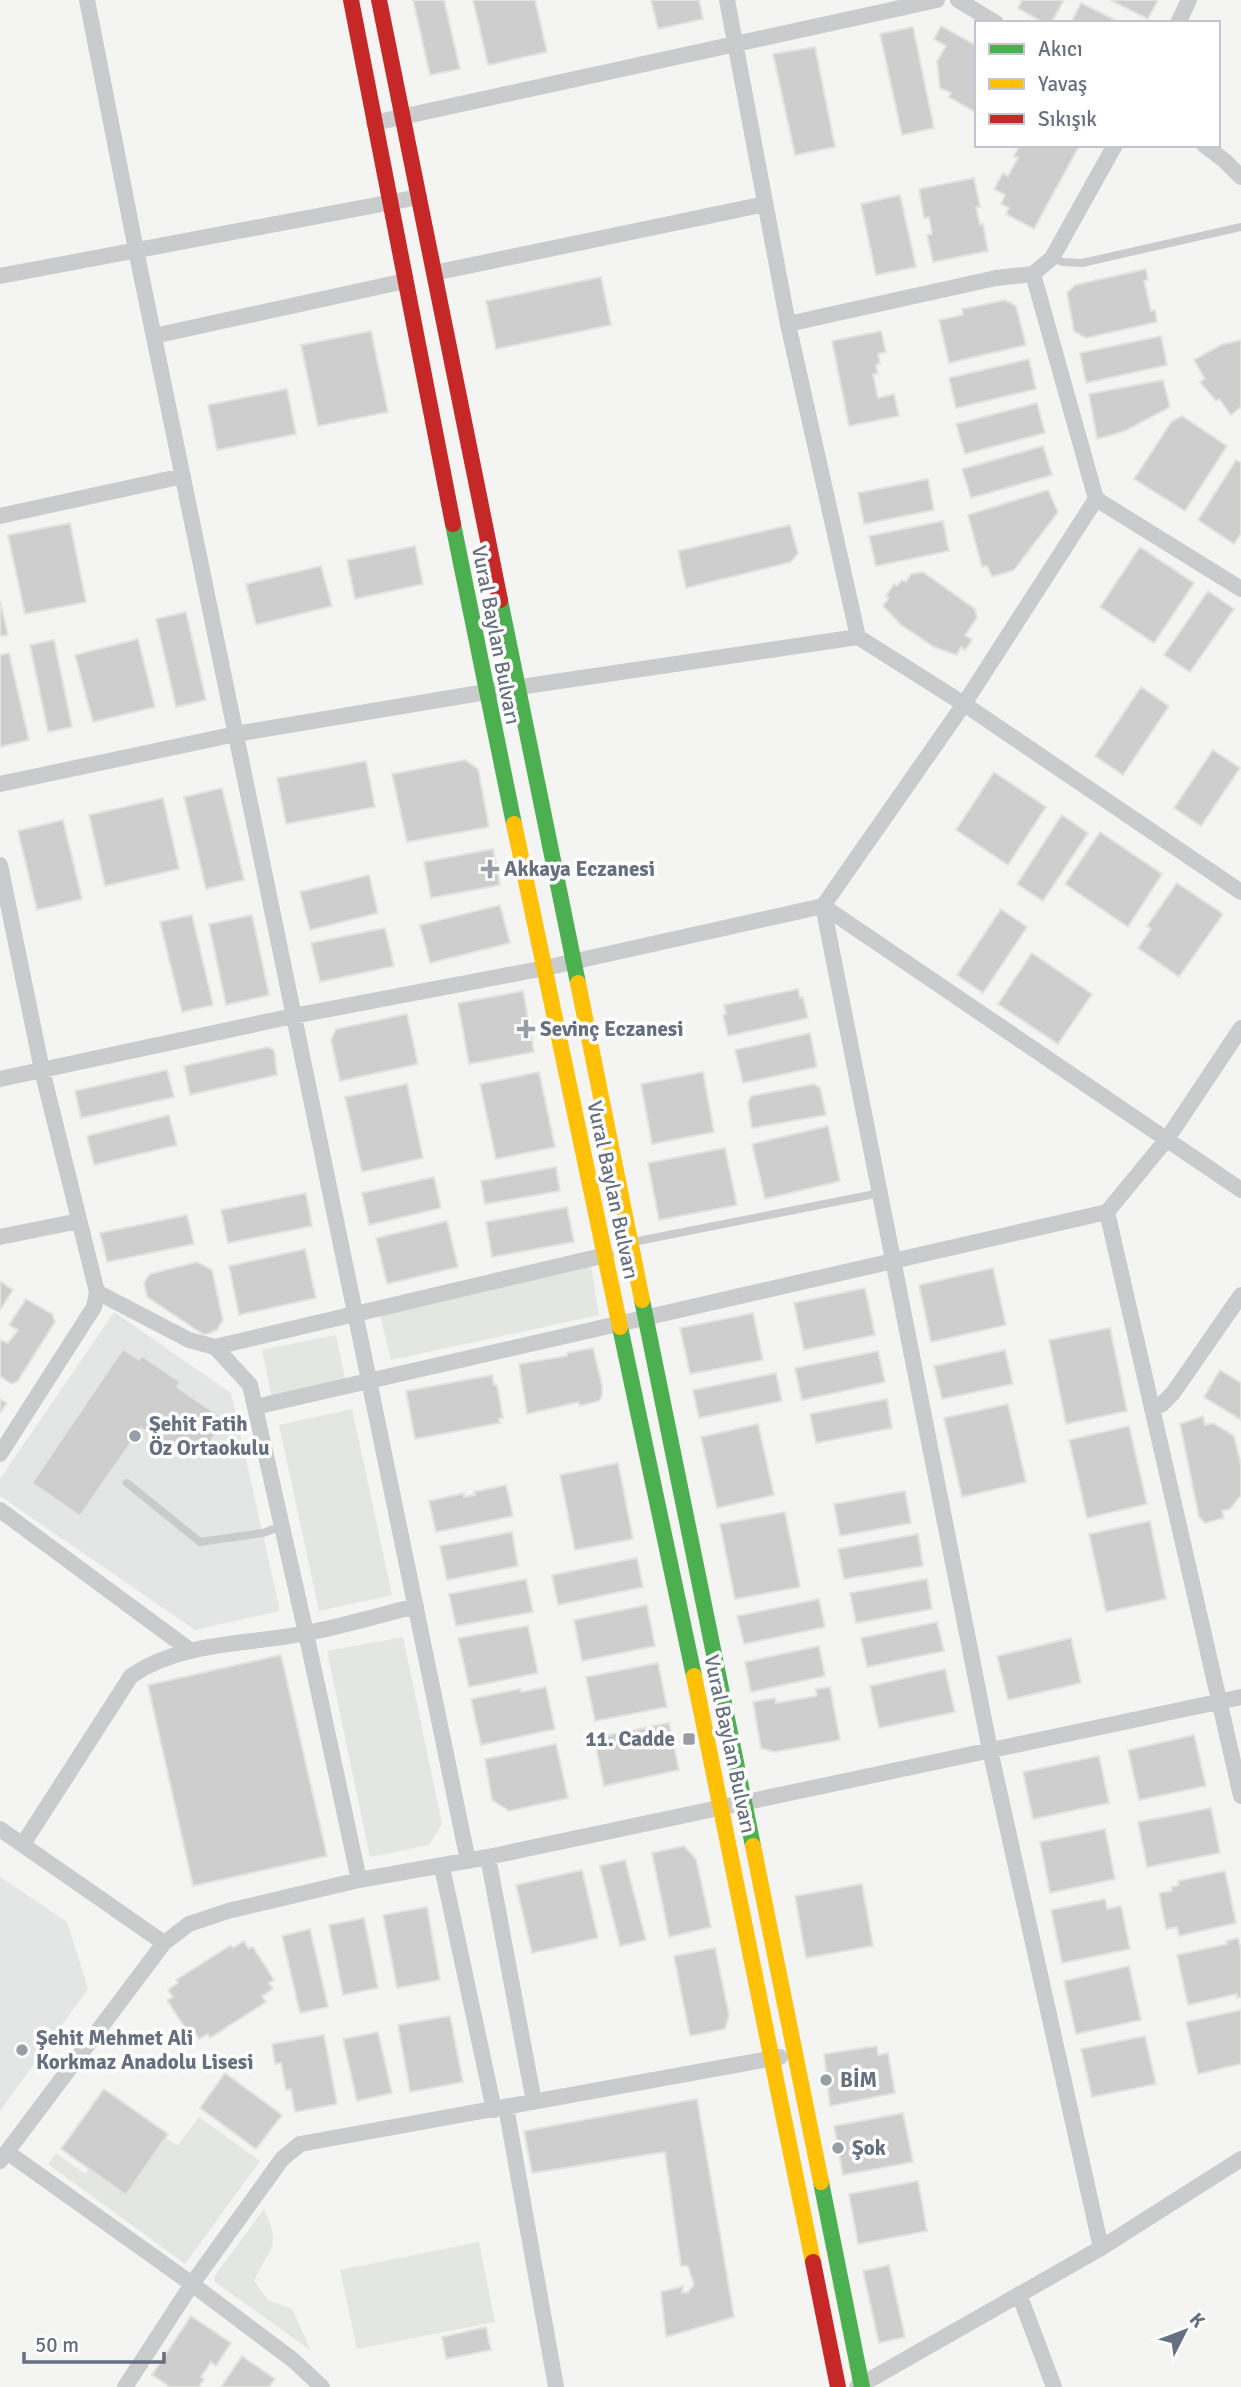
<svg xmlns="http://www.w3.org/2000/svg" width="1241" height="2387" font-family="Signika,sans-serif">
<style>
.built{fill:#e4e5e5}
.green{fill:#e3e6e1}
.building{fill:#cececf;stroke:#e3e3e2;stroke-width:2}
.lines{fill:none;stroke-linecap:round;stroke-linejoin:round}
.lane{stroke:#cacbcc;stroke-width:8}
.street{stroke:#cacbcc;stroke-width:16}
.fast{stroke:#4caf50;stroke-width:16}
.slow{stroke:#ffc107;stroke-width:16}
.jam{stroke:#c62828;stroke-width:16}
.poi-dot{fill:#989ea8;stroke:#fff;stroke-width:2.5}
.labels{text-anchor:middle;stroke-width:7;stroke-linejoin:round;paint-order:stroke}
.street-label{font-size:21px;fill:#677080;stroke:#fff}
.poi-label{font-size:21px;font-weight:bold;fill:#677080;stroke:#fff;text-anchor:start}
</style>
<rect width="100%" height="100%" fill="#f4f4f3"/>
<!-- built -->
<path class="built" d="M114,1312l117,81 49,218 -85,19 -195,-134v-17z
M0,1877l67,45 21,67 -88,122z"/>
<!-- green -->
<path class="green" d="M591,1266l8,49 -208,45 -11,-45z
M336,1335l10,48 -74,15 -10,-48z
M352,1409l40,186 -73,16 -40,-186z
M403,1637l39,187 -13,21 -59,12 -43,-206z
M199,2117l61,44 -75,103 -137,-100 8,-11 29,21 4,-5 37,26 40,-57 11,8z
M264,2209c18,40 6,36 -10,72l14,19 24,9 19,42 -97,-70v-4z
M479,2242l16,80 -138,27 -17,-79z"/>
<!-- building -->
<path class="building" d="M413,0h31l16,69 -30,6z
M473,0h62l12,52 -59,13z
M651,0h48l4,19 -45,10z
M1022,0h42l-13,23h-7l-26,-15z
M1110,0h48l-10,19z
M1081,3l40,20h-50z
M941,26l36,20v67l-28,-16 2,-4 -11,-5 -3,-27 9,-15 -12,-7z
M913,27l21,101 -32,7 -22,-101z
M815,47l20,100 -40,8 -22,-101z
M1020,145h53l5,3 -44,81 -28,-15 3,-6 -8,-4 4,-9 -11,-6 9,-16 5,3 10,-18 -4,-2z
M974,178l6,29h-4l4,18 3,-1 5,27 -55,11 -6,-27 5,-1 -3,-17 -5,1 -5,-29z
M900,195l16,72 -40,8 -15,-71z
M1146,269l2,11 -4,1 7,30 4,-1 2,12 -71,16 -12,-7 -7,-38 8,-8z
M601,277l10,48 -115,24 -10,-48z
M1005,300l11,6 10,39 -77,18 -10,-43 24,-5 -1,-6z
M371,331l17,81 -70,14 -17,-81z
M881,331l5,21 -8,2 2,10 -4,1 2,9h-5l5,24 16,-4 5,22 -50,10 -17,-85z
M1161,336l6,29 -81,18 -6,-30z
M1241,340v67l-10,8 -12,-16 -3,2 -16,-19 5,-3 -11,-19 27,-15z
M1029,359l7,30 -80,19 -7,-30z
M1163,380l7,27 -45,24 -28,8 -8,-45z
M287,389l9,45 -79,16 -9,-45z
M1037,403l8,30 -80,21 -9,-30z
M1182,416l45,30 -42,65 -51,-32 38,-58z
M1043,446l9,29 -81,23 -9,-29z
M1236,460l5,3v70l-7,11 -36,-24z
M928,479l6,31 -70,14 -6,-31z
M1048,490l10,22 -44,58 -22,7 -5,-11 -5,1 -14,-52z
M943,521l6,30 -73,15 -7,-30z
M70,523l16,79 -61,12 -17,-79z
M790,525l8,28 -7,9 -105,26 -8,-37z
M415,546l8,38 -68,15 -8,-39z
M1140,547l54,36 -40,60 -54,-36z
M321,566l11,40 -76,19 -10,-41z
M923,572l52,37 2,9 -12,17 7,5 -7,10 -4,-3 -4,8 -23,-8 -34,-23 -17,-18 6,-8 -3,-2 8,-12 3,2 5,-6 4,2 5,-8z
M1208,591l26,18 -44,63 -26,-17z
M0,601l8,34 -8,1z
M186,612l20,88 -30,7 -20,-88z
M138,639l17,68 -62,15 -18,-67z
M54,640l18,87 -24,5 -18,-87z
M9,653l20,87 -29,7v-92z
M1141,687l28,19 -46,69 -28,-19z
M1213,750l27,18 -39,58 -27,-18z
M465,760l13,9 11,58 -82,15 -15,-68z
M366,761l9,46 -89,17 -9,-46z
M994,772l52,35 -38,58 -52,-35z
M222,788l22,92 -38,9 -22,-92z
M163,798l16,71 -74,17 -16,-71z
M1062,815l26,18 -45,68 -26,-17z
M63,820l19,79 -45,11 -19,-79z
M1100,832l62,42 -34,53 -63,-43z
M493,849l7,36 -69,13 -7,-36z
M369,875l9,38 -68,17 -10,-38z
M1177,883l46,31 -44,63 -41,-29 13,-19 -4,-3z
M500,905l10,38 -80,20 -10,-38z
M1001,909l26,18 -44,66 -26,-18z
M192,915l21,90 -31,7 -22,-90z
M252,915l17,80 -43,10 -17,-81z
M385,928l9,38 -74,16 -9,-39z
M1032,953l60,41 -34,50 -60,-40z
M798,989l2,9 3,-1 5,21 -80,18 -5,-21 3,-1 -2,-9z
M523,991l11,61 -65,12 -11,-61z
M407,1014l11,50 -78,17 -9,-41 5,-11z
M810,1033l7,34 -74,16 -8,-33z
M268,1047l6,3 3,25 -87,20 -6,-29z
M167,1070l7,27 -93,21 -6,-27z
M539,1072l16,75 -59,12 -16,-75z
M703,1072l11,60 -62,12 -11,-60z
M407,1084l16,74 -61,14 -17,-75z
M814,1084l6,4 6,27 -74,13 -4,-25 3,-7z
M169,1115l8,30 -83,20 -7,-29z
M828,1126l12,55 -75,18 -13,-55z
M725,1148l12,57 -78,15 -11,-57z
M556,1167l4,24 -75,13 -4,-23z
M434,1177l7,31 -72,17 -7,-32z
M306,1193l6,33 -84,17 -7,-33z
M567,1207l7,35 -82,15 -6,-35z
M187,1215l7,29 -87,18 -7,-29z
M447,1221l11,46 -71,17 -11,-46z
M305,1249l11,49 -77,17 -10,-49z
M197,1262l15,8 11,50 -6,10 -13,5 -57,-38 -3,-14 6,-9z
M993,1268l13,57 -75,17 -12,-57z
M0,1281l13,9 -13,20z
M865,1288l10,47 -71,15 -10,-47z
M26,1299l26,15 3,8 -38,60 -6,2 -11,-8v-36l8,3 10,-13 -9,-5z
M753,1313l10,47 -73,14 -10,-46z
M1110,1328l17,83 -61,13 -17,-84z
M593,1348l9,37v11l-3,5 -20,5v-4l-52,12 -8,-50 48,-8v-3z
M123,1349l16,11 3,-4 38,26 -3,5 48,33 -21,31 -8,-5 -9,13 -46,-31 -61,88 -48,-33z
M1005,1350l8,34 -71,15 -8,-33z
M878,1351l7,31 -83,18 -7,-32z
M1220,1370l21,13v37l-37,-23z
M776,1373l6,28 -83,17 -6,-28z
M492,1375l2,10h3l6,33 -4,1 1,4 -85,16 -9,-48z
M0,1399l7,4 -7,10z
M887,1399l5,29 -76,15 -6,-29z
M1008,1404l18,78 -64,15 -18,-79z
M1203,1416l2,9 8,-2 21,13 7,29v30l-11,14 -8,2 2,7 -19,5 -6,-6 -19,-93z
M758,1424l16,71 -57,13 -16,-71z
M1129,1426l18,78 -60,14 -18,-78z
M618,1463l15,76 -58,11 -15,-75z
M506,1485l7,31 -77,16 -7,-31 35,-8v4l11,-2 -1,-3z
M905,1491l6,32 -71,13 -6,-32z
M785,1512l15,75 -65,12 -15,-75z
M1150,1521l16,78 -60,13 -17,-78z
M512,1532l6,34 -71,14 -7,-34z
M918,1534l5,32 -79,13 -6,-30z
M637,1558l6,29 -85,18 -6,-30z
M526,1579l7,33 -77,14 -7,-32z
M927,1579l5,30 -76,14 -6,-30z
M819,1599l6,28 -81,17 -7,-28z
M647,1605l8,41 -73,15 -8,-41z
M937,1622l7,29 -77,16 -6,-29z
M528,1626l10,47 -69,14 -11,-49z
M1071,1638l10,45 -73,17 -11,-44z
M819,1646l6,30 -74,16 -6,-30z
M281,1655l46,201 -134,30 -45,-201z
M658,1663l9,44 -72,14 -9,-44z
M945,1669l10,43 -76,16 -9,-42z
M546,1687l9,42 -74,16 -10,-46 49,-10 1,3z
M830,1687l10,53 -66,12 -13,-4 -8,-46 22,-4 1,5 41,-7 -1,-7z
M669,1723l10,47 -75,16 -10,-48z
M1194,1735l12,51 -67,14 -11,-50z
M556,1744l12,54 -59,13 -17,-11 -7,-41z
M1099,1756l10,47 -76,16 -10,-47z
M1211,1808l9,45 -73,14 -9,-45z
M1105,1829l10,50 -65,14 -10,-51z
M684,1846l12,13 15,68 -42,10 -17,-84z
M625,1860l21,80 -26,6 -20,-80z
M582,1870l16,68 -66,15 -16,-68z
M1225,1871l11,52 -57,13 -2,-9 -11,2 -7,-36 13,-2 -1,-4 8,-2 -1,-4z
M862,1884l11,62 -67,12 -11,-62z
M1105,1899l2,10 14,-3 9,43 -68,14 -11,-53z
M427,1907l13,73 -43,8 -14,-73z
M364,1918l14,70 -35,7 -14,-70z
M310,1929l18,78 -28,6 -18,-77z
M1238,1938l3,12v47l-4,1v-4l-49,11 -11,-50 50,-11 -1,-3z
M244,1941l5,8 4,-2 21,33 -5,3 4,6 -11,7 4,6 -56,36 -2,-4 -9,5 -5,-8 -5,3 -22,-34 6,-3 -5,-7 10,-7 -2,-3 55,-35 2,3z
M715,1948l14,67 -4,14 -35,7 -16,-80z
M1129,1966l12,54 -65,14 -12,-53z
M1241,2010v54l-43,10 -12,-52z
M450,2016l13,66 -53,10 -12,-67z
M378,2032l14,61 -35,8 -14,-62z
M324,2035l13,69 -42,8 -4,-23 -5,1 -5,-27 -6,1 -3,-20z
M1145,2036l11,48 -64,13 -11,-48z
M877,2046l1,9 10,-2 7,40 -65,13 -6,-52z
M225,2073l57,42 -26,34 -56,-41z
M104,2089l64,45 -42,61 -65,-46z
M697,2099l37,218 -68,20 -5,-45 22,-6 -1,7 6,-1 6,-7 -6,-19h-7l-16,-114 -133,21 -8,-42z
M903,2113l10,49 -70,13 -9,-49z
M918,2181l9,50 -69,13 -9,-50z
M889,2265l16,72 -26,6 -16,-72z
M191,2316l40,27 -15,23 -5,-4 -10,15 3,2 -5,8h-29l-18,-12z
M486,2327l5,23 -45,9 -4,-22z
M242,2356l33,23 -6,8h-48z"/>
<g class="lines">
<!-- lane -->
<path class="lane" d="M1052,258l11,4 19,1 159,-36
M633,1242l247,-49
M127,1483l73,59 63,-9 19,-7"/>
<!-- street -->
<path class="street" d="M87,0l49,250 332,1611
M727,0l61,324 70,313 106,67 277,188
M958,0l38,23
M1178,23l11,-23
M374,123l563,-123
M1204,145l21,16 16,16
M434,273l331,-69
M1033,274l19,-16 63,-113
M0,276l419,-79
M154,336l251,-55
M1096,499l145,90
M0,516l183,-40
M0,784l236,-50 250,-42 372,-55
M0,865l42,205 55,222 -3,15 -94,147
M823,906l167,844 111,498
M823,906l418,284
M1241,1028l-74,111 -60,73 134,584
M0,1079l293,-63 252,-48 278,-62 141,-202 132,-205 -63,-225 -37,4 -208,46
M0,1237l79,-16
M97,1292l92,48 26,7 391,-92
M215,1347l35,38 56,248 53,247
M255,1407l852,-195
M1152,1409l10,-5 11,-11 68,-98
M0,1510l191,141
M0,1829l164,114
M23,1844l108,-168c51,-35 117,-31 176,-43 36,-7 73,-18 109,-27
M488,1857l46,245
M442,1867l52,243
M506,2107l50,280
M7,2152l185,132 101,76 29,27
M0,2161l164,-218 25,-19 39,-13 131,-31 129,-23 753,-160
M1019,2294l35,93
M125,2387l67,-103 90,-125 18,-15 480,-87
M857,2387l244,-139 140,-89"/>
<!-- fast -->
<path class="fast" d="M453,524l61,300
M500,600l78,383
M642,1300l111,546
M620,1327l74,349
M821,2182l41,205"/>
<!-- slow -->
<path class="slow" d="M514,824l106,503
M578,983l64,317
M694,1676l119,586
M753,1846l68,336"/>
<!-- jam -->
<path class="jam" d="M351,0l102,524
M379,0l121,600
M813,2262l25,125"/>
</g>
<!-- markers -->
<g class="poi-dot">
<path d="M486.5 858.5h7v7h7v7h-7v7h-7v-7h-7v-7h7z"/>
<path d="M522.5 1018.5h7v7h7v7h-7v7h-7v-7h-7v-7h7z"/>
<circle cx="135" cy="1436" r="7"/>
<rect x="682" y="1732" width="14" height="14" rx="3.5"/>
<circle cx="22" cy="2050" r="7"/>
<circle cx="826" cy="2080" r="7"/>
<circle cx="838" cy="2148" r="7"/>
</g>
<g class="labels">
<!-- street labels -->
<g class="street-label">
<text transform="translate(496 635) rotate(79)" y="7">Vural Baylan Bulvarı</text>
<text transform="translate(613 1190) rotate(78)" y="7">Vural Baylan Bulvarı</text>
<text transform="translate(730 1744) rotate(78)" y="7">Vural Baylan Bulvarı</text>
</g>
<!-- poi labels -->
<g class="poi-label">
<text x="504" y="876">Akkaya Eczanesi</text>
<text x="540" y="1036">Sevinç Eczanesi</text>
<text x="149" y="1431">Şehit Fatih<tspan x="149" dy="24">Öz Ortaokulu</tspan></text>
<text x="675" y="1746" text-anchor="end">11. Cadde</text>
<text x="36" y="2045">Şehit Mehmet Ali<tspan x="36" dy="24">Korkmaz Anadolu Lisesi</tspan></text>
<text x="840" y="2087">BİM</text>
<text x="852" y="2155">Şok</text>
</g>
</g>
<!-- legend -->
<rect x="975" y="21" width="245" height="126" fill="#ffffff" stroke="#c2c6cc" stroke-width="2"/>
<rect x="989" y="44" width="35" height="10" fill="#4caf50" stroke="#c2c6cc" stroke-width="2"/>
<text x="1038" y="56" font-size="21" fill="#677080">Akıcı</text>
<rect x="989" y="79" width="35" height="10" fill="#ffc107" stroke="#c2c6cc" stroke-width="2"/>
<text x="1038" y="91" font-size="21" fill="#677080">Yavaş</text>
<rect x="989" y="114" width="35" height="10" fill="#c62828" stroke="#c2c6cc" stroke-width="2"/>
<text x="1038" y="126" font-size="21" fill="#677080">Sıkışık</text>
<!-- north arrow -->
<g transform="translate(1185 2331) rotate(48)" stroke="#ffffff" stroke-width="5" paint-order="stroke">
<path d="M0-5L12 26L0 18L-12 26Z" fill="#677080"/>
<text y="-10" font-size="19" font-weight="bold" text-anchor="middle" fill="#677080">K</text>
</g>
<!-- scale -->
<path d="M24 2352v10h140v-10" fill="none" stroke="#677080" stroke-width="3.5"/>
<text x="35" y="2352" font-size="21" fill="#677080" stroke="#ffffff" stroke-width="5" paint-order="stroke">50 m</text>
</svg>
